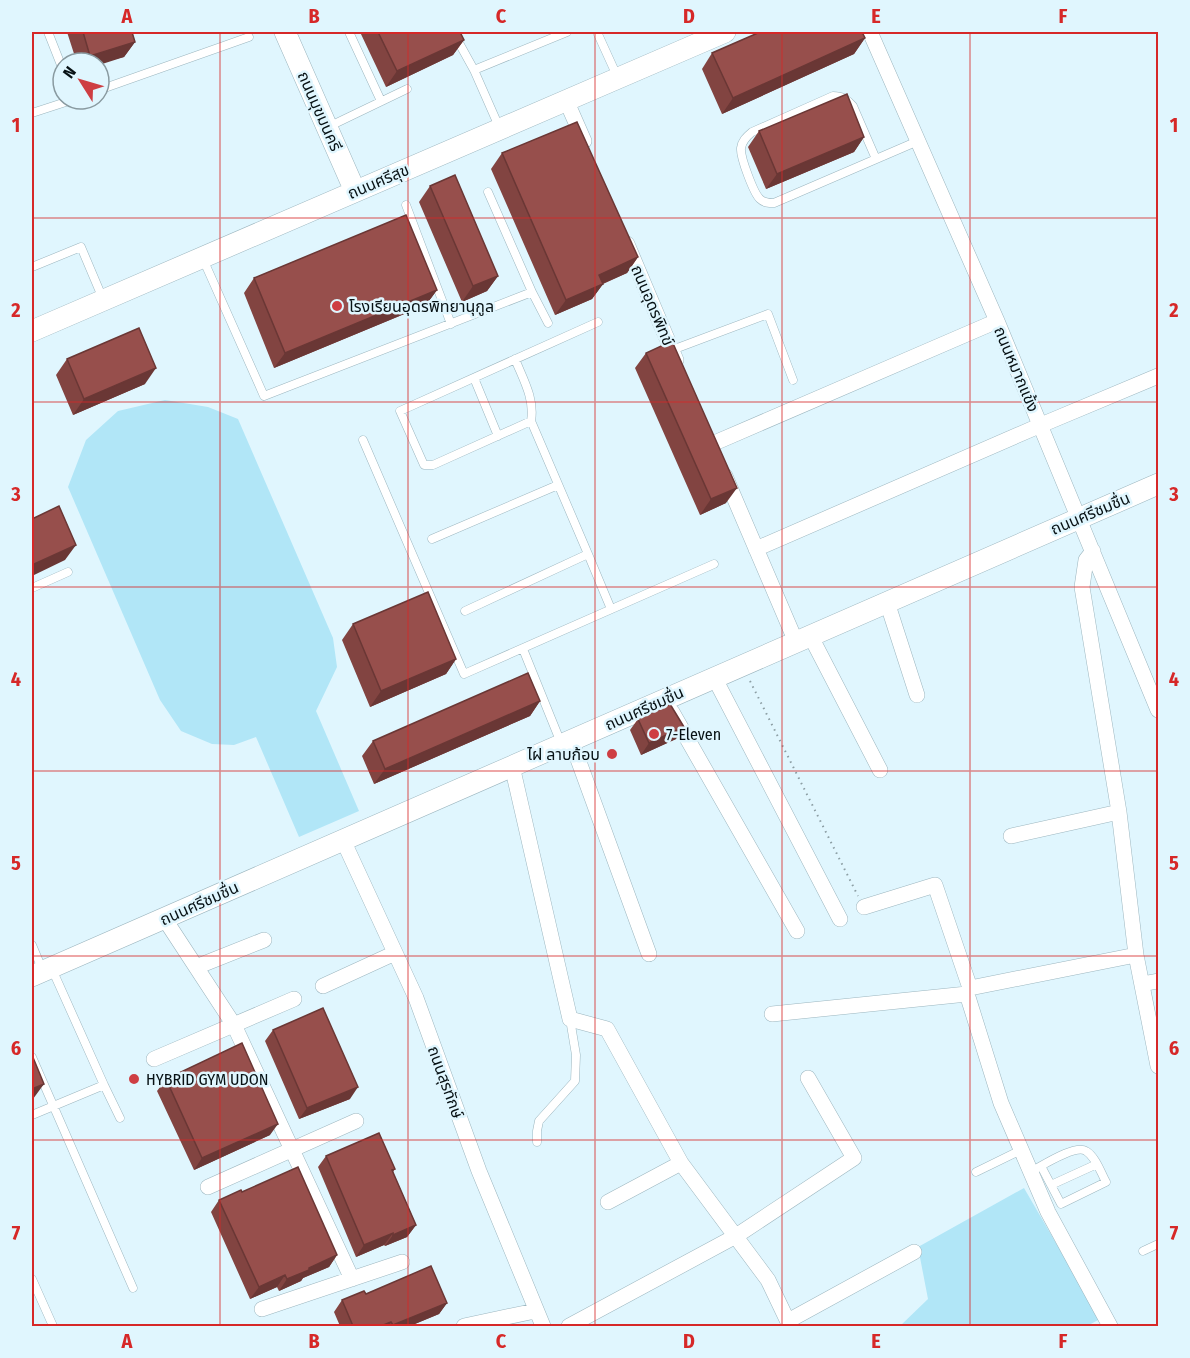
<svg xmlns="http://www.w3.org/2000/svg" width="1190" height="1358" font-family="'Fira Sans Condensed','Noto Sans Thai',sans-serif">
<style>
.green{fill:#b1e6f7}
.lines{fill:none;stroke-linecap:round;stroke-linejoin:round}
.lane-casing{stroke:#9cb6bf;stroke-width:9}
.street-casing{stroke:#9cb6bf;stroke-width:16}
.secondary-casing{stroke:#9cb6bf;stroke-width:22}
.path{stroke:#8c9ea4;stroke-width:2;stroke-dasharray:1.5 4.5;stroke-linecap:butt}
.lane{stroke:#fff;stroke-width:8}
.street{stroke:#fff;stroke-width:15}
.secondary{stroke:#fff;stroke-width:21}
.wall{fill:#824441}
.shaded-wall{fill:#6a3735}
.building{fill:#974f4c;stroke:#6a3735;stroke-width:1.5}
.grid{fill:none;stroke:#d62828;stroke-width:1.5;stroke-opacity:0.55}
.poi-dot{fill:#ce3e43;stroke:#e0f6fe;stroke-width:2}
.labels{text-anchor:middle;stroke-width:5;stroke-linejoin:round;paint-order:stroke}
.street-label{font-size:16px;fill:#071114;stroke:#e0f6fe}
.poi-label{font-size:16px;fill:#071114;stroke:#e0f6fe;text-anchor:start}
.neatline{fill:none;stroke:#d62828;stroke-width:2}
.grid-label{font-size:20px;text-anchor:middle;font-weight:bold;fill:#d62828}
</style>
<rect width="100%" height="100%" fill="#e0f6fe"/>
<!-- green -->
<path class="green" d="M165,400l43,7 30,12 95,219 4,29 -21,44 43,100 -60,26 -43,-100 -22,8 -22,-1 -31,-13 -21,-31 -92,-213 18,-47 32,-29z
M1024,1188l76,131 -13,7h-187l28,-27 -10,-52z"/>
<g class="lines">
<!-- lane casing -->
<g class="lane-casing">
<path id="lane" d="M48,32l15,38
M349,32l32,69
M453,32l21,38 93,-38
M597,32l20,44
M474,70l26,59
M99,90l150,-53
M32,113l43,-14
M328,127l79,-38
M876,159l-23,-53c-6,-7 -11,-10 -20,-10l-81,36c-6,5 -10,9 -11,16 -1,9 13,46 19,51 4,4 9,4 14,4l144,-62
M406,205l45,119
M203,259l61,137 268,-104 -44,-100
M32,267l49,-20 22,52
M532,292l16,31
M672,350l96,-36 25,66
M515,359c8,20 20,40 16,62l57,133
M474,378l24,58
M531,421l-98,44h-9l-24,-54 198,-89
M363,440l101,234 250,-110
M432,539l126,-54
M32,588l36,-16
M465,611l123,-57 23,55
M523,649l38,94
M32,945l11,26
M32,1057l101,231
M104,1085l16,33
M32,1115l72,-30 -52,-116
M537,1142v-11l2,-10 36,-40 1,-26 -6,-36
M976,1172l45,-22
M1030,1172c12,-6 45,-28 56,-21 10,6 15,22 20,31l-45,22 -20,-38
M1051,1185l46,-21
M1143,1251l15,-7
M32,1279l21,47"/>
</g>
<!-- street casing -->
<g class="street-casing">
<path id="street" d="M870,32l127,289 161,389
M566,100l18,41
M627,244l49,116
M712,444l285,-123
M725,476l71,166
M756,549l285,-124 117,-49
M1093,551l-7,9 -4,27 37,225 17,143 22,111
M887,602l30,93
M810,635l70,135
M714,677l126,242
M672,712l125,219
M571,740l78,214
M512,766l58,253 37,10 74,134 87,117 22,46
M1011,836l108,-24
M343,840l73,158 63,173 64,155
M864,907l71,-22 35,103
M164,918l70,107 118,254
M196,967l68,-27
M1142,984l16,-3
M323,986l72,-33
M772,1014l195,-20
M154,1059l140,-60
M208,1187l148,-66
M608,1202l73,-39
M262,1309l140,-47
M788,1321l126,-69
M464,1326l71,-15
M569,1326l167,-90 118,-78 -46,-80
M1110,1326l-62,-114 -47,-109 -34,-109 3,-6 166,-33"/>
</g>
<!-- secondary casing -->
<g class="secondary-casing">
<path id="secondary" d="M285,32l70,159
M32,331l693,-299
M32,976l1126,-492"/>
</g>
<!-- path -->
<path class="path" d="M750,681l108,215"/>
<!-- lane -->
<use href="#lane" class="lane"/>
<!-- street -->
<use href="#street" class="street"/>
<!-- secondary -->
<use href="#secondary" class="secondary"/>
</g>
<!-- wall -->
<path class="wall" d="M67,32h65l3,10 -11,15 -25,6h-22z
M360,32h100l4,8 -11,15 -67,32z
M865,38l-11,16 -132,60 -20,-45 10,-16z
M759,131l105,6 -10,15 -88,37 -18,-42z
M502,153l136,104 -11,16 -24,11 -11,15 -37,16 -64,-146z
M430,186l68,90 -11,15 -25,11 -43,-100z
M254,278l183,12 -11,15 -152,63 -30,-75z
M646,353l80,150 -26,12 -65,-147z
M67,359l78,25 -72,31 -17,-40z
M353,624l103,35 -10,15 -76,33 -28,-67z
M540,701l-10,15 -156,68 -12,-28 11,-15z
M638,719l38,20 -35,16 -11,-25z
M273,1030l77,69 -51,20 -34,-78z
M166,1079l104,56 -76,35 -37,-79z
M326,1156l69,13 -2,3 23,53 -9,12 -22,9 -1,-1 -28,12 -38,-90z
M242,1192l95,63 -8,12 -26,11 -2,3 -22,10 -2,-4 -27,12 -39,-87 8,-12z
M366,1294l81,9 -8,11 -29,12h-70l-6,-14 8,-12z"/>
<!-- shaded-wall -->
<path class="shaded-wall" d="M865,38l-11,16 -132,60 11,-16z
M464,40l-11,15 -67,32 11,-16z
M135,42l-11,15 -25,8v-2h-14l5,-7z
M864,137l-10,15 -88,37 11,-15z
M638,257l-11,16 -39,17 11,-15z
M498,276l-11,15 -25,11 11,-16z
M603,284l-11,15 -37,16 11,-15z
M437,290l-11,15 -152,63 11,-15z
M156,368l-11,16 -72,31 11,-16z
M737,488l-11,15 -26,12 11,-16z
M76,545l-11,15 -33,16v-11z
M456,659l-10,15 -76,33 11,-16z
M540,701l-10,15 -156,68 11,-15z
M684,727l-8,12 -35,16 8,-12z
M44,1084l-11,15 -1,1v-11z
M358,1087l-8,12 -51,20 8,-11z
M278,1124l-8,11 -76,35 8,-12z
M416,1225l-9,12 -22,9 8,-11z
M393,1233l-9,12 -28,12 8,-12z
M337,1255l-8,12 -26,11 -2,3 -22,10 8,-12 22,-11z
M285,1275l-8,12 -27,12 9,-12z
M447,1303l-8,11 -29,12h-18l1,-1z
M391,1322l-3,4h-7z"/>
<!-- building -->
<path class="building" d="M83,32h49l3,10 -45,14z
M378,32h82l4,8 -67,31z
M760,32h102l3,6 -132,60 -21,-45z
M847,94l17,43 -87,37 -18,-43z
M577,122l61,135 -39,18 4,9 -37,16 -64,-147z
M455,175l43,101 -25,10 -43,-100z
M406,215l31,75 -152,63 -31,-75z
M139,328l17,40 -72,31 -17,-40z
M672,341l65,147 -26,11 -65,-146z
M59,506l17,39 -44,20v-46z
M428,592l28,67 -75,32 -28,-67z
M528,673l12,28 -155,68 -12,-28z
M670,704l14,23 -35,16 -11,-24z
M323,1008l35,79 -51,21 -34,-78z
M242,1043l36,81 -76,34 -36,-79z
M32,1055l12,29 -12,5z
M379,1133l16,36 -3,1 24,55 -23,10v-2l-29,12 -38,-89z
M298,1167l39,88 -28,13v2l-22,9 -2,-4 -26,12 -40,-87 22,-10 1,2z
M431,1266l16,37 -54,22 -2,-3 -10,4h-28l-11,-26 22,-9 2,3z"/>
<!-- grid -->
<path class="grid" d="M220,32v1294M408,32v1294M595,32v1294M782,32v1294M970,32v1294M32,218h1126M32,402h1126M32,587h1126M32,771h1126M32,956h1126M32,1140h1126"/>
<!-- markers -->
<g class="poi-dot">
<circle cx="337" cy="306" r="6"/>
<circle cx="654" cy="734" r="6"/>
<circle cx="612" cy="754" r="6"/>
<circle cx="134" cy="1079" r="6"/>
</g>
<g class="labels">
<!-- street labels -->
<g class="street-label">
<text transform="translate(320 111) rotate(66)" y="6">ถนนมุขมนครี</text>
<text transform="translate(378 181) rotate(-23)" y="6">ถนนศรีสุข</text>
<text transform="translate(653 305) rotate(67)" y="6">ถนนอุดรพิทข์</text>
<text transform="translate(1017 369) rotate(67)" y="6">ถนนหมากแข้ง</text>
<text transform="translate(1090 513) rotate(-23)" y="6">ถนนศรีชมชื่น</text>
<text transform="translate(644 708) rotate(-24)" y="6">ถนนศรีชมชื่น</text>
<text transform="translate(199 903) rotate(-24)" y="6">ถนนศรีชมชื่น</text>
<text transform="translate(446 1082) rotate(70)" y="6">ถนนสุรทักษ์</text>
</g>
<!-- poi labels -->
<g class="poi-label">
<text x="349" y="312">โรงเรียนอุดรพิทยานุกูล</text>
<text x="666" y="740">7-Eleven</text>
<text x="600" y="760" text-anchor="end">ไฝ ลาบก้อบ</text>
<text x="146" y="1085">HYBRID GYM UDON</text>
</g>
</g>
<!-- border -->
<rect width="1190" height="1358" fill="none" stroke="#e0f6fe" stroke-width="66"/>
<!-- north arrow -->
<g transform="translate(81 81) rotate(307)"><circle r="28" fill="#e0f6fe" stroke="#899aa0" stroke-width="1.5"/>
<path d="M0-4.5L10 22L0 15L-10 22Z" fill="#ce3e43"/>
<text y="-9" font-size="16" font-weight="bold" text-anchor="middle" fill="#071114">N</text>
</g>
<rect x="33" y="33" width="1124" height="1292" class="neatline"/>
<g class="grid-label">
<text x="127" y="23">A</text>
<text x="314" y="23">B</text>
<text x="501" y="23">C</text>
<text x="689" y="23">D</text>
<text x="876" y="23">E</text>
<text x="1063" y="23">F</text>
<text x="16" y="132">1</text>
<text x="1174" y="132">1</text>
<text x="16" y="317">2</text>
<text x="1174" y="317">2</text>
<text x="16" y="501">3</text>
<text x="1174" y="501">3</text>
<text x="16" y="686">4</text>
<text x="1174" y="686">4</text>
<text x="16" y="870">5</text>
<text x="1174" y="870">5</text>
<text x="16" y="1055">6</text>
<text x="1174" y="1055">6</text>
<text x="16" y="1240">7</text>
<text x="1174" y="1240">7</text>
<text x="127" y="1348">A</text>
<text x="314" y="1348">B</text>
<text x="501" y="1348">C</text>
<text x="689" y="1348">D</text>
<text x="876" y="1348">E</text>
<text x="1063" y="1348">F</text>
</g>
</svg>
